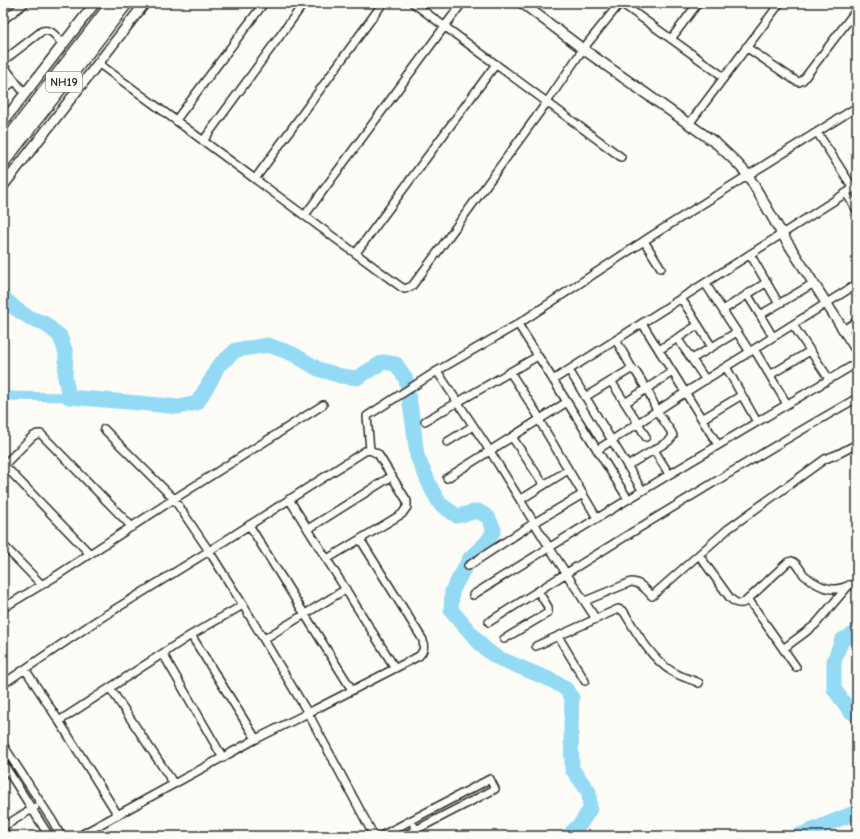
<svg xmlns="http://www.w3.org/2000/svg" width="860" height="839" font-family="'Comic Neue',sans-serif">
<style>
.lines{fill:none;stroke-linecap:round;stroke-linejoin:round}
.canal{stroke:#93daf5;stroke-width:9}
.river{stroke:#93daf5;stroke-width:15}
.street-casing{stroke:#2b2b2b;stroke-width:10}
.secondary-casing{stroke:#2b2b2b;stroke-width:12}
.highway-casing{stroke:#2b2b2b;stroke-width:15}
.street{stroke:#fdfcf7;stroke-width:7}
.secondary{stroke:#fdfcf7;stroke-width:9}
.highway{stroke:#fdfcf7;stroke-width:12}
.labels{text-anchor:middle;stroke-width:4;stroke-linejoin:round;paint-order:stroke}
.shield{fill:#fdfcf7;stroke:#6a6a68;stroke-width:1}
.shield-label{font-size:12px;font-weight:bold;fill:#2b2b2b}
</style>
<rect width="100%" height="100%" fill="#fdfcf7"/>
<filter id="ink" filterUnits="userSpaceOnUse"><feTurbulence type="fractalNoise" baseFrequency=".025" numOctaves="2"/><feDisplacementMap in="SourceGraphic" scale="8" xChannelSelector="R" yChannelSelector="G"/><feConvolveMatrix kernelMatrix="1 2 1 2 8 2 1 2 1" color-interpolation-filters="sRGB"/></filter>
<g filter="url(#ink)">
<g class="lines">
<!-- canal -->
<path class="canal" d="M3,396l66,1"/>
<!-- river -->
<path class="river" d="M3,297l13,12 14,9 14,5 16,13 6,17 -1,24 4,20 59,5 51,5 18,-4 14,-23 7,-14 18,-16 32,-5 25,9 25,15 23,7 16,2 26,-16 13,2 10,15 7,44 4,33 15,34 8,14 17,12 21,-5 10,6 6,13 -7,12 -17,16 -18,33 -1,19 32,37 13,10 57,24 13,8 6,9 -1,29 1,42 17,23 1,17 -9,14 -13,13
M857,632l-15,8 -8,21v28l16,22 7,5
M798,836l29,-12 30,-12"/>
<!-- street casing -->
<g class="street-casing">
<path id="street" d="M413,3l208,154
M621,3l103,74
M3,20l22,-17
M671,39l27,-36
M746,47l50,34 3,1 4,-2 54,-71
M3,61l39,-30c10,-3 15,7 21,14
M98,63l303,224 4,2 7,-3 22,-29 113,-155 36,-53 37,-46
M3,65l22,29
M3,89l12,-8
M176,120l88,-117
M689,124l91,-121
M817,132l36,56
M203,141l101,-138
M255,179l128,-176
M846,193l11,17
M305,215l157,-212
M644,241l17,27
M356,253l140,-189
M750,254l29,50
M705,283l45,69
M747,294l13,21 54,-32
M681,298l31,49
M723,310l44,-28
M760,315l13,22
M642,323l76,122
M518,324l110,175
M793,325l36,54
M844,330l13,-9
M677,338l29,42
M616,340l17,30
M754,349l33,55
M659,350l39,-25
M692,359l45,-27
M726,367l31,55
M569,370l73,120
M437,371l53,80 59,96 47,72
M510,372l29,45v3l58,98
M770,375l40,-24
M553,380l304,-194
M611,381l27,42 8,14
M585,397l46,-28 2,1 3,2 13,21 8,18 15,22 1,3 -4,5 -42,25
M625,403l47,-31
M702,419l40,-24
M425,421l113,-65
M104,429l70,70 149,-94
M512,437l32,48
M447,442l26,-16
M370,450l-3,-34 70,-45 81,-47 135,-89 204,-128
M597,450l78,-51 182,-115
M654,450l15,24
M4,465l86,89
M3,466l29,-29 5,-3h4l91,93
M447,478l120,-76
M289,499l106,169
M520,500l48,-30
M249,525l103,165
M308,529l84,-53
M360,539l63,101c1,8 1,11 -4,16l-111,57 66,123
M3,545l39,40
M699,555l31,43c5,5 9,7 15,4l43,-40 4,-1c6,2 8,9 12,14 8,7 21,15 32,14 7,-1 14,-4 21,-6
M468,566l66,-43 49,-29
M473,595c127,-80 255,-156 384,-232
M748,599l48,68
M585,601l46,-19c9,0 15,8 21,14l76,-67 97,-70 13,-5 19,-10
M3,608l50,-30 121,-79 35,52 156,-100 5,-1 8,4 29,47v6l-5,7 -75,45
M489,622c121,-77 243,-152 368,-224
M191,635l52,-30
M558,636l27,45
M264,639l82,-50
M504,639l42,-25 2,-2v-5l-10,-16
M536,646l82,-37 3,1 3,2c12,20 28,48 49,60 8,5 18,7 26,11
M783,649l32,-24 34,-40
M163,654l60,104
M25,669l34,52
M3,684l93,-63 113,-70 34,54 65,108 -52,26 -177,97
M110,688l64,96
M3,745l49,75 9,16
M3,763l46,73
M118,815l-59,-94 132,-86 65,104
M414,826l6,10
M3,827l32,-20
M3,829l4,7
M381,836l109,-57 5,10 -91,47"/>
</g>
<!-- secondary casing -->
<g class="secondary-casing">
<path id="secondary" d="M522,3l61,46 134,95 19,18 12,13 34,59 75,117
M3,122l92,-119
M3,186l142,-183"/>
</g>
<!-- highway casing -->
<g class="highway-casing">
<path id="highway" d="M3,146l110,-143
M3,162l123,-159"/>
</g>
<!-- street -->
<use href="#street" class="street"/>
<!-- secondary -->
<use href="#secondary" class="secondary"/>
<!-- highway -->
<use href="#highway" class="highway"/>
</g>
</g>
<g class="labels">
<!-- shield labels -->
<rect class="shield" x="46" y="72" width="36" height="20" rx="3"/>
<g class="shield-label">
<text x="64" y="86">NH19</text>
</g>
</g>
<!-- margin -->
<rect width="860" height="839" fill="none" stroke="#fdfcf7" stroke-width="16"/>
<rect x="8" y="8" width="844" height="823" fill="none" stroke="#2b2b2b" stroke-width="1.5" filter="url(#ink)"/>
</svg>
